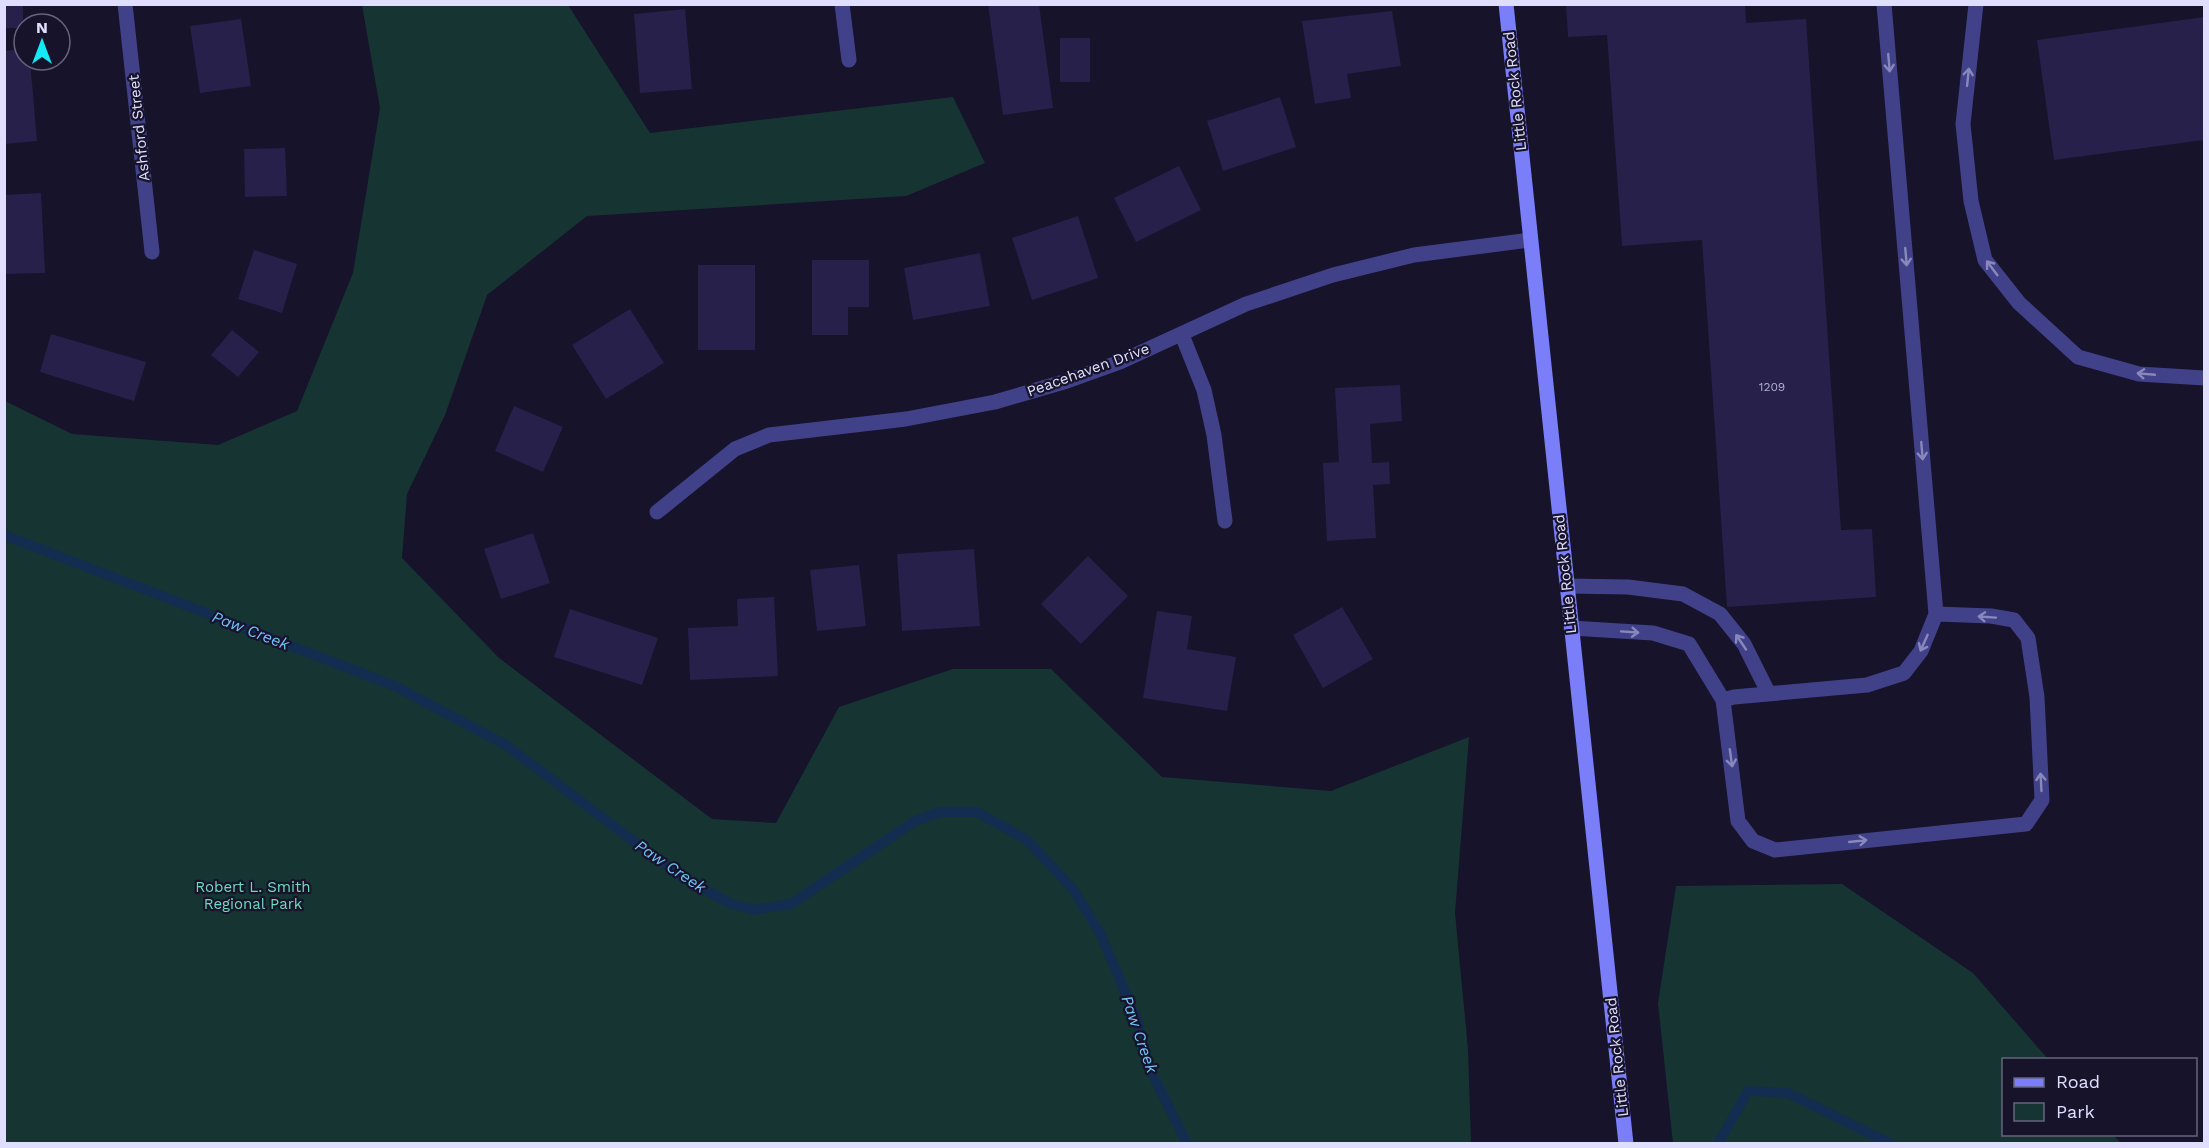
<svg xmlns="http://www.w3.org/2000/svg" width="2209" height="1148" font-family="'Work Sans',sans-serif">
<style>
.green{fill:#163532}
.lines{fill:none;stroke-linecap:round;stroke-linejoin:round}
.stream{stroke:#122d50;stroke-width:10}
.building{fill:#26204b}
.lane{stroke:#404188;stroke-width:15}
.street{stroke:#404188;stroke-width:15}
.secondary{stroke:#7a7ef9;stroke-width:15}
.oneway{stroke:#8888bd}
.labels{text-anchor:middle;stroke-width:4.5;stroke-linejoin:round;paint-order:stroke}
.number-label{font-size:12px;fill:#b2aed1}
.street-label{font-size:15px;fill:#e0defe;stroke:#16132b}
.park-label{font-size:15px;fill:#6cdcba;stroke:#16132b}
.water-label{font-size:16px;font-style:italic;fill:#71c1f8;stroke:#16132b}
</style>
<rect width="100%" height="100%" fill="#16132b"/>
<!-- green -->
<path class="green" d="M362,5h206l82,128 303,-36 32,66 -79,33 -319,20 -100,79 -42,120 -38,79 -5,64 97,100 213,161 64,4 63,-116 114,-38h98l111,108 169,14 138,-54 -14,176 13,136 3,94h-1466v-742l67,33 146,11 79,-34 56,-138 27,-165z
M1842,884l131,89 75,86 -44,1v74l109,1 8,8h-448l-15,-140 18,-117z"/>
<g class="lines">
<!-- stream -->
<path class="stream" d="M4,535l391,151 111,59 174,131 49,27 25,7 37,-6 124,-83 25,-9h37l50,28 46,49 27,44 37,87 13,49 37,75
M1718,1144l30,-53 40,2 103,51"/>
</g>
<!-- building -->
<path class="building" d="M4,4h19v24h-19z
M988,4h51l14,104 -50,7z
M1566,4h179l1,19 60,-4 35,511 31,-1 4,68 -149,10 -25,-367 -80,6 -15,-211 -39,2z
M685,9l7,80 -52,4 -6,-79z
M1392,11l9,55 -54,8 4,24 -36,6 -13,-83z
M2204,17v123l-150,20 -17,-120z
M241,19l10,67 -51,7 -10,-67z
M1060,38h30v44h-30z
M24,49v11h6l7,81 -33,3v-93z
M1280,97l16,50 -73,24 -16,-50z
M285,148l2,48 -42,1 -1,-48z
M1179,166l22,44 -65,32 -22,-44z
M41,193l4,80 -41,1v-79z
M1078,216l20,62 -66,22 -20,-62z
M254,250l43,14 -15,49 -44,-14z
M980,253l10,53 -77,14 -9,-52z
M812,260h57v47h-21v28h-36z
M698,265h57v85h-57z
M630,309l34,54 -58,36 -34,-54z
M232,330l27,22 -21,25 -27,-22z
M51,334l95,28 -12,39 -94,-29z
M1400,385l2,36 -32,3 2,39 17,-1 1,22 -17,1 3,53 -49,3 -4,-78 16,-1 -4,-74z
M514,406l49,21 -20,45 -48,-21z
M533,533l17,50 -49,16 -17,-50z
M974,549l6,77 -78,5 -5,-77z
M1088,556l40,40 -47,48 -40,-40z
M859,565l7,61 -49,5 -7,-61z
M774,597l4,79 -88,4 -2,-52 50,-2 -1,-27z
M1342,607l31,52 -50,29 -30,-53z
M570,609l88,29 -16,47 -88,-28z
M1157,611l35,5 -5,33 49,8 -9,54 -84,-13z"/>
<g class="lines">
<!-- lane -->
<path class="lane" d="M1976,4l-13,120 8,77 14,59 34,43 59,54 61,17 65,4
M1567,586l61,1 55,7 37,20 24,30 25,50
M1571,628l82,5 36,11 34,56 15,121 15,20 22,9 251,-26 16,-24 -5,-103 -9,-59 -14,-18 -23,-4 -55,-2
M1723,700l11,-3 133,-12 37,-12 17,-22 15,-37 -52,-610"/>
<!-- street -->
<path class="street" d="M125,4l27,248
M842,4l7,56
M1182,335l22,55 10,45 11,86
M657,512l78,-63 34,-14 137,-16 89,-17 72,-21 53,-19 126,-58 87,-29 81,-20 116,-15"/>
<!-- secondary -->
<path class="secondary" d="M1506,4l120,1140"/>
</g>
<!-- one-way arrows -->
<defs><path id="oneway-shaft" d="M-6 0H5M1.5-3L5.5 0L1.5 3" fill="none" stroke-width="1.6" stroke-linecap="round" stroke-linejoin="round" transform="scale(1.5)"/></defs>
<g class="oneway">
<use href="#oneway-shaft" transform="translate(1889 63) rotate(85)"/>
<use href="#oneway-shaft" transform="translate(1968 77) rotate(-84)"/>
<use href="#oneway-shaft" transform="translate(1906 257) rotate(85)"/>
<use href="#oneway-shaft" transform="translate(1992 268) rotate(-127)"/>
<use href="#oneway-shaft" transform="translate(2146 374) rotate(-175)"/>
<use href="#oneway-shaft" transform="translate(1922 451) rotate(85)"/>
<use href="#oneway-shaft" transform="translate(1987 617) rotate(-176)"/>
<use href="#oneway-shaft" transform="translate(1630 632) rotate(4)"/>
<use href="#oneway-shaft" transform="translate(1741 642) rotate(-124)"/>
<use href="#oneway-shaft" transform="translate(1924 643) rotate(114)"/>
<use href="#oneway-shaft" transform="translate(1731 758) rotate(82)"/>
<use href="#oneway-shaft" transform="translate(2041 782) rotate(-93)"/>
<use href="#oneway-shaft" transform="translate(1858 841) rotate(-6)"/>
</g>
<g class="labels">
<!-- number labels -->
<g class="number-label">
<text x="1772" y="391">1209</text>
</g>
<!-- street labels -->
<g class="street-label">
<text transform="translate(1515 91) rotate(-96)" y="5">Little Rock Road</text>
<text transform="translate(139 128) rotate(-96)" y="5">Ashford Street</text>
<text transform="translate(1088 370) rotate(-20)" y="5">Peacehaven Drive</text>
<text transform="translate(1565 574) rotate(-96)" y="5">Little Rock Road</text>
<text transform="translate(1617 1057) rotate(-96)" y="5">Little Rock Road</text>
</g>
<!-- park labels -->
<g class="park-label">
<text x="253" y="892">Robert L. Smith<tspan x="253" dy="17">Regional Park</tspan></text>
</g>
<!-- water labels -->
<g class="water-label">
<text transform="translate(251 630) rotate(21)" y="6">Paw Creek</text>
<text transform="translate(671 866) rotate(34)" y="6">Paw Creek</text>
<text transform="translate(1140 1034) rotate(71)" y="6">Paw Creek</text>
</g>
</g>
<!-- border -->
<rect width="2209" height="1148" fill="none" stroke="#e0defe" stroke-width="12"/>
<!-- legend -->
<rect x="2002" y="1058" width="195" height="78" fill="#16132b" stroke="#67647f" stroke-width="1.5"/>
<rect x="2014" y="1078" width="30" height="9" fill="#7a7ef9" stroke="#67647f" stroke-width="1.5"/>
<text x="2056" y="1088" font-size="18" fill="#e0defe">Road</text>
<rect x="2014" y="1103" width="30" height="18" fill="#163532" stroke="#67647f" stroke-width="1.5"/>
<text x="2056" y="1118" font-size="18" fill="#e0defe">Park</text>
<!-- north arrow -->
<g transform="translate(42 42)"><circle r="28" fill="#16132b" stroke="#67647f" stroke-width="1.5"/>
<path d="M0-4.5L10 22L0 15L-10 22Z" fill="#14eaf4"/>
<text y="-9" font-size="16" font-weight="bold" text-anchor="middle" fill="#e0defe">N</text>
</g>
</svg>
